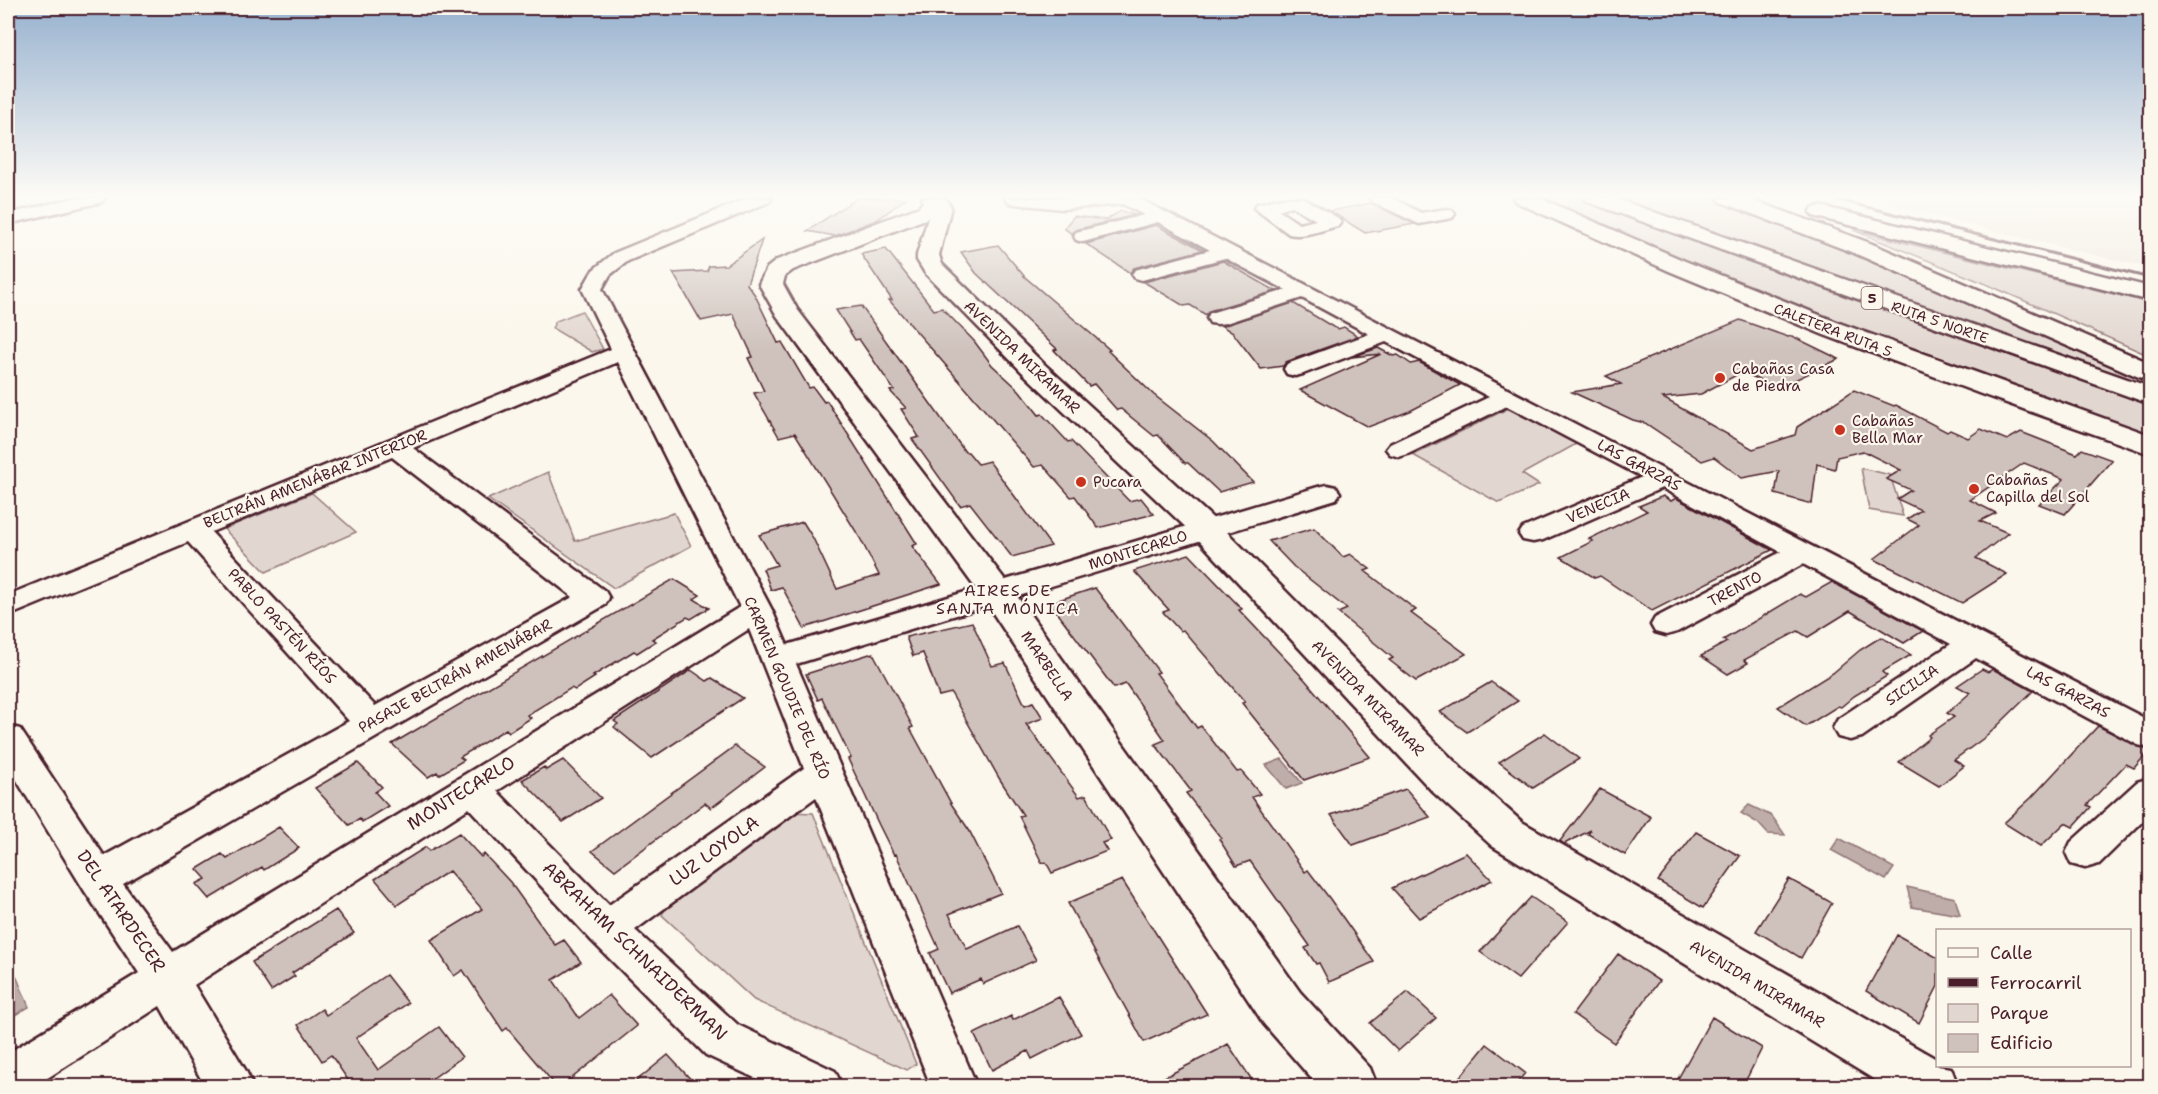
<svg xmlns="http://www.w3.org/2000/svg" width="2158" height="1094" font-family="'Shantell Sans',sans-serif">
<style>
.built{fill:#eee7de}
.green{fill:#e2d7d0;stroke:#967b7e;stroke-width:1.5}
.water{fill:#bfadaa;stroke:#907477;stroke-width:1.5}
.building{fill:#cfc2bc;stroke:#4a1f2b;stroke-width:1.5}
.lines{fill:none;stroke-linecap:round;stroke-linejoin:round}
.minor-casing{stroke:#4a1f2b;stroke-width:5}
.tertiary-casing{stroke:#4a1f2b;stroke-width:5}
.secondary-casing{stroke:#4a1f2b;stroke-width:5}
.primary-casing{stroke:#4a1f2b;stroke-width:5}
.trunk-casing{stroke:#4a1f2b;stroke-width:5}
.minor{fill:#fbf7ec;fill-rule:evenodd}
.tertiary{fill:#fbf7ec;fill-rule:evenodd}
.secondary{fill:#fbf7ec;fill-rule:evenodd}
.primary{fill:#fbf7ec;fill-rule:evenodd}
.trunk{fill:#fbf7ec;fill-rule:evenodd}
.rail{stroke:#4a1f2b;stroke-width:3}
.poi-dot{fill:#c8321e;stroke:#fbf7ec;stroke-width:2}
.labels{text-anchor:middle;stroke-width:4.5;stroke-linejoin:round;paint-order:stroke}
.shield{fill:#fbf7ec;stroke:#7f6065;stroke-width:1.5}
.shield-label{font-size:14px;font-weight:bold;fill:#4a1f2b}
.far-street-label{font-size:14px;fill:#4a1f2b;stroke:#fbf7ec}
.street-label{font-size:15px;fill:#4a1f2b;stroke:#fbf7ec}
.poi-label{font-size:15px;fill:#4a1f2b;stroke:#fbf7ec;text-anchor:start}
.neighbourhood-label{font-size:16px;letter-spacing:1.5px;fill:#4a1f2b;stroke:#fbf7ec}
.near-street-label{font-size:18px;fill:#4a1f2b;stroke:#fbf7ec}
</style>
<rect width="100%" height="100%" fill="#fbf7ec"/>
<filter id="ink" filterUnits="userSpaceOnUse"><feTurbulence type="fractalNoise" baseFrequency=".0167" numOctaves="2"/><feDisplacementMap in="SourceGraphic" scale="12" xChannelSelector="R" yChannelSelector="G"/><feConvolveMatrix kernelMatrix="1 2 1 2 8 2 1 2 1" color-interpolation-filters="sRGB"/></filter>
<g filter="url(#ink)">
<!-- built -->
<path class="built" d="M1863,198h287v70l-144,-34z"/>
<!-- green -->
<path class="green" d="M1543,198h42l565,203v34c-206,-70 -409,-147 -607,-237z
M1610,198h106l58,19 376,161v9z
M1853,230l297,73v53l-164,-72z
M582,311l21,38 -11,3 -40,-24 4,-7z
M1509,408l69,35 -56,31 17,11 -40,18 -86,-48z
M1861,468l29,7 13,41 -34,-6z
M548,472l27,69 99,-28 17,33 -77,42 -126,-89z
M312,493l44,39 -90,40 -42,-43z
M788,812l25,1 103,251 -9,6 -153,-70 -92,-85 8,-16z"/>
<!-- water -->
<path class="water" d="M1282,759l20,24 -16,6 -20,-24z
M1749,805l23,11 13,19 -17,-1 -10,-11 -17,-10z
M1839,838l55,30 -8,12 -55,-30z
M1907,887l48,11 5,17 -48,-8z
M15,973l14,34 -21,12v-42z"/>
<!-- building -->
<path class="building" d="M857,198h49l-29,22 -42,16 -28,-5z
M1371,203l1,1 43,20 -50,9 -35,-22z
M1121,211l14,4 -60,15 -3,4 -8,-6 10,-12 31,4z
M1156,225l47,25 -69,18 -4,5 -44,-29z
M762,240l-15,44 8,11 23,48 4,-1 27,46 4,-1 11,15 3,-1 90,143 -5,2 29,38 -137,44 -22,-41 -11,3 -8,-21 14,-4 -18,-30 44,-13 10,16 24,51 42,-14 -19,-37 -65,-105 -16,4 -25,-44 10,-2 -16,-33 5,-1 -20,-43 -32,7 -28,-48 34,-2 2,-5 17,-1z
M998,245l27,32 85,73 -2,1 46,44 59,46 40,41 -34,10 -31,-29h-3l-27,-28 -4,1 -33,-27 -4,1 -23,-26 -5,2 -35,-36 3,-1 -81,-76 -15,-21z
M886,249l48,61 8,-2 32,33 18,24 27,25 20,25 3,-1 26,28 3,-1 58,60 12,-3 13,16 -56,14 -23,-32 -4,1 -28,-32 -9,2 -145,-167h3l-31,-46z
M1223,261l53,30 -67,20 -3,4 -16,-10 -6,1 -40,-24z
M1293,303l40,24 5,2 6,-2 14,9 -72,26 -3,4 -22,3 -28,-36 -11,-7z
M861,306l104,146h3l10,12 11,-3 62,85 -39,11 -42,-54 -10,3 -48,-67 7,-2 -18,-28 5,-1 -16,-17 4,-1 -35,-51 -4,1 -19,-30z
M1740,320l48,17 4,-1 47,23 -61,29 -36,-16 -41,22 -38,4 90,51 42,-14 2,-8 57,-37 40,16 2,-1 51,27 3,-2 18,8 13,-9 26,11 14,-8 56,22 5,-5 30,11 -47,54 -26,-10 25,-25 -40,-16 -54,37 26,13 -16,8 28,12 -32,25 31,16 -45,29 -88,-44 45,-34 -12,-6 14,-9 -24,-11 14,-9 -25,-11 15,-9 -38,-19 -26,6 -2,12 -18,-5 -5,40 -37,-10 4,-23 -37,7 -28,-21 -12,4 -57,-38 -12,-3 -61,-28 49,-8 -15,-8z
M1378,348l15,8 5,-1 13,9 8,-2 41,23 -50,26 -42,16 -68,-37 81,-36 -29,3z
M1663,496l8,5 5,-3 96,52 -120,61 -52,-35 -5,2 -34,-21 32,-16 -4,-2 58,-28 -8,-5z
M1314,528l29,29 7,-3 20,15 -5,2 51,39 -5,3 55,41 -50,27 -27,-21 4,-2 -55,-45 9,-4 -53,-42 -25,-26z
M1189,554l53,55 -3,1 67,71 64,76 -66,23 -62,-77 3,-1 -62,-72 -3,1 -17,-19 6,-2 -35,-39z
M674,579l26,16 -6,4 15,9 -18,11 -4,-2 -35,22 4,2 -19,12 -3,-2 -41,25 2,1 -20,13 -4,-2 -44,27 4,3 -22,14 -3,-3 -46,28 4,3 -25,15 -2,-3 -9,5 -36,-33z
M1832,582l91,49 -19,12 -54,-32 -42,26 -10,-6 -54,29 4,3 -20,11 -27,-18 26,-14 -4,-2 77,-46 6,3z
M1095,588l64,84 -3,1 41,55 4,-2 36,46 4,-1 19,23 -8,3 53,75 3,-2 22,29 44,63 -45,20 -10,-19 -3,1 -11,-16 5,-2 -60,-85 -14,5 -17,-27 2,-1 -35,-45 5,-2 -36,-47 10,-4 -39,-56 -12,4 -64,-85z
M972,622l20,44 13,-3 20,42 8,-3 10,16 -17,6 53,73 7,-2 25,45 -9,3 5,8 -55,22 -6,-11 -4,1 -23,-47 4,-1 -24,-37 -48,-85 -12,3 -16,-43 -10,3 -7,-19z
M1881,637l30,18 -29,17 5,4 -33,20 -13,11 -3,-1 -32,20 -28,-19 55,-34 27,-23z
M873,653l40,74 -3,1 42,77 17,25 32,63 -52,21 18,35 50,-23 19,34 -53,24 -2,-5 -32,14 -19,-40 9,-4 -43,-95 -2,1 -15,-30 -31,-66 3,-1 -29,-60 -4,2 -12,-26z
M1982,669l6,3 5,-3 40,22 -45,44 -34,25 10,6 -25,20 -40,-24 31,-25 -2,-2 26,-18 -7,-4 23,-20 -13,-7z
M691,670l16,11 5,-3 31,20 -91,60 -38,-31 4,-3 -4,-3z
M1491,682l27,19 -51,31 -27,-20z
M2098,726l51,25 -15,17 -8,-4 -39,41 4,2 -18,20 -8,-4 -24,23 -37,-23 27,-25z
M1545,733l34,26 -46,29 -34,-26z
M735,746l30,21 -54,41 -6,-5 -90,67 -23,-19z
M563,760l38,38 -38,24 -41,-42 22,-13 2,3z
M358,763l24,24 -7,5 13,14 -26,16 -2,-3 -11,6 -34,-37z
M1406,789l24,28 -77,28 -22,-30z
M1600,789l51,28 -26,38 -37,-21 3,-4 -27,14 -4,-3z
M279,827l20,21 -35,22 -2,-3 -53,32 -13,-15 10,-5 -9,-10 25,-15 5,5z
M1696,832l44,24 -37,52 -45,-27z
M459,833l22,24 3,-3 26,28 45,63 9,-5 17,22 -28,18 26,38 30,-23 28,31 -75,60h-6l-49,-58 -4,3 -40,-61 -9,6 -23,-36 51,-31 -33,-38 -52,34 -22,-26 51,-32 3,4z
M1466,853l26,27 -73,38 -27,-30z
M1789,879l43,24 -31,55 -45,-27z
M1122,880l85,134 -63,28 -76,-139z
M1531,897l37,25 -50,57 -38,-27z
M336,910l18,23 -62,40 3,3 -24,15 -19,-29z
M1897,935l41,23v28l-19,37 -53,-32z
M1618,954l41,27 -45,62 -41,-29z
M386,975l22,28 -52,35 22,32 61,-43 23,30 -40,29h-70l-21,-31 -9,6 -24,-36 24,-16 4,6z
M1408,992l28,26 -38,33 -28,-28z
M1059,997l22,37 -49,25 -4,-8 -36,19 -18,-36 37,-18 2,4z
M1712,1017l50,31 -19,38h-69z
M1228,1044l28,42h-109l71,-36z
M1487,1044l38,29 -10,13h-62z
M668,1055l29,31h-67z"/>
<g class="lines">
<!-- minor casing -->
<g class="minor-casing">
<path id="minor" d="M74,198h31l-3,4 -94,22v-10z
M748,198h24l-3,4 -141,59 -18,14 -8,14 170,321 15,35 531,-158 9,-2 9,2 4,6 -4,6 -540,165 181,422h-46l-115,-289 -181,133 103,95 97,46 7,15h-70l-66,-31 -114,-114 -123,-133 -275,177 52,86 7,15h-48l-45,-80 -125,80h-27v-33l131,-80 -55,-83 -76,-124v-40l12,3 84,127 245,-135 -161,-179 -180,74v-21l603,-246 -29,-60 11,-19 21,-17zM618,362l122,245 -567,345 -50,-68 482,-279 4,-7 -4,-7 -192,-143zM392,457l181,140 -198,109 -164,-174zM749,629l55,139 -195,137 -112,-114z
M1116,198h22l1012,523v27l-12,-3 -162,-87 -114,79 -12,3 -12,-3 -5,-9 5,-9 113,-75 -148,-80 -126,68 -11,3 -11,-3 -4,-7 4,-7 126,-66 -119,-64 -119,52 -10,2 -10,-2 -4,-6 4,-6 119,-51 -135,-71 -99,48 -9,3 -9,-3 -4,-5 4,-5 99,-47 -103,-55 -83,32 -8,2 -8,-2 -3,-5 3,-5 82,-30 -67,-36 -76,25 -8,1 -8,-1 -3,-5 3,-5 76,-23 -61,-32 -83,22 -7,-2 -3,-4 3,-4 75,-20 -52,-28 -75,20 -7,-2 -2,-4 2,-4 68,-17 -25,-13z
M1282,198h21l35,20 3,4 -3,4c-14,3 -34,12 -49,8l-35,-26 3,-4zM1292,206l24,14 -17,4 -21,-14z
M1370,198h22l29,15 25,-4 6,1 3,4 -3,4 -33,6 -46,-22z
M2150,778v36l-51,50 -14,4 -14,-4 -5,-11 5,-11 66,-60z"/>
</g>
<!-- tertiary casing -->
<g class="tertiary-casing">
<path id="tertiary" d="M922,198h23l6,9 -12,48 3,9 101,99 175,160 245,247 59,52 416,238v6l13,2 7,18h-73l-393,-240 -59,-54 -237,-255 -171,-162 -100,-102 -8,-13v-5l11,-37 -135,52 -8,6 -2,8 14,25 212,276 291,407 70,76 7,18h-59l-54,-62 -279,-423 -208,-285 -18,-32 8,-16 10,-8 142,-53 4,-5z"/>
</g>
<!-- secondary casing -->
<g class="secondary-casing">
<path id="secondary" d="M1005,198h128l-3,4 -7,2 -60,5 -48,-5 -7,-2z"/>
</g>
<!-- primary casing -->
<g class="primary-casing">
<path id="primary" d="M1513,198h27l145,63 157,63 308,111v19l-169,-60 -157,-59 -155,-64 -153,-69z"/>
</g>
<!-- trunk casing -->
<g class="trunk-casing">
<path id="trunk" d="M1585,198h29l536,189v17l-562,-202z
M1718,198h29l123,45 280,120v17l-9,-2 -287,-125 -133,-51z
M1820,206l330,81v14l-337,-85 -3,-4 3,-4z"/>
</g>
<!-- minor -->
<use href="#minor" class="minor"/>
<!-- tertiary -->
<use href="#tertiary" class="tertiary"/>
<!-- secondary -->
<use href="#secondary" class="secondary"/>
<!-- primary -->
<use href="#primary" class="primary"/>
<!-- trunk -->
<use href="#trunk" class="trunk"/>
<!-- rail -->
<path class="rail" d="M1831,198l319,80"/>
</g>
</g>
<!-- sky -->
<linearGradient id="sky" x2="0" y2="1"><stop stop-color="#97b1cf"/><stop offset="0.56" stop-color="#fdfbf6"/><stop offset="1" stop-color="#fdfbf6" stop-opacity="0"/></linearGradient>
<rect width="2158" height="351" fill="url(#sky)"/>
<!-- markers -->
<g class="poi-dot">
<circle cx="1720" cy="378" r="6"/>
<circle cx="1840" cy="430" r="6"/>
<circle cx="1081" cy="482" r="6"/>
<circle cx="1974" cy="489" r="6"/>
</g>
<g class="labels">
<!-- shield labels -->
<rect class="shield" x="1861.5" y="287" width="21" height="22" rx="4.5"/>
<g class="shield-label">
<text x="1872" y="303">5</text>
</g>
<!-- far-street labels -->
<g class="far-street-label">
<text transform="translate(1940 322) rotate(19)" y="5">RUTA 5 NORTE</text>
<text transform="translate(1833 330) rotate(21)" y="5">CALETERA RUTA 5</text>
</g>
<!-- street labels -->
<g class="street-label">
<text transform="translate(1022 357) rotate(44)" y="5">AVENIDA MIRAMAR</text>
<text transform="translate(1639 465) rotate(28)" y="5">LAS GARZAS</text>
<text transform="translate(315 479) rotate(-22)" y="5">BELTRÁN AMENÁBAR INTERIOR</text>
<text transform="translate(1598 506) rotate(-23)" y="5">VENECIA</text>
<text transform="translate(1138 550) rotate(-17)" y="5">MONTECARLO</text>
<text transform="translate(1735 589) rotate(-28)" y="5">TRENTO</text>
<text transform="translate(282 626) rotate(47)" y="5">PABLO PASTÉN RÍOS</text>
<text transform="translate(1047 666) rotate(56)" y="5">MARBELLA</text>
<text transform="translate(455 676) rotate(-29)" y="5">PASAJE BELTRÁN AMENÁBAR</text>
<text transform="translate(1912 685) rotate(-34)" y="5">SICILIA</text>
<text transform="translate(787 688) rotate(67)" y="5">CARMEN GOUDIE DEL RÍO</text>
<text transform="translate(2068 692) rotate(28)" y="5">LAS GARZAS</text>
<text transform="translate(1368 698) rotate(46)" y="5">AVENIDA MIRAMAR</text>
<text transform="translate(1757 984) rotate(31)" y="5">AVENIDA MIRAMAR</text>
</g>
<!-- poi labels -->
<g class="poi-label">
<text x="1732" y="374">Cabañas Casa<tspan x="1732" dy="17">de Piedra</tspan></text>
<text x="1852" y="426">Cabañas<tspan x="1852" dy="17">Bella Mar</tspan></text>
<text x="1986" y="485">Cabañas<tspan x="1986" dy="17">Capilla del Sol</tspan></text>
<text x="1093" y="487">Pucara</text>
</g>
<!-- neighbourhood labels -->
<g class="neighbourhood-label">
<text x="1008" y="596">AIRES DE<tspan x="1008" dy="18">SANTA MÓNICA</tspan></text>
</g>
<!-- near-street labels -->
<g class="near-street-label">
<text transform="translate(461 793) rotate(-32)" y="6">MONTECARLO</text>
<text transform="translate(714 851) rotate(-36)" y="6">LUZ LOYOLA</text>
<text transform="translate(121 911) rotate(56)" y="6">DEL ATARDECER</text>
<text transform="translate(635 951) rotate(44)" y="6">ABRAHAM SCHNAIDERMAN</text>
</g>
</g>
<!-- margin -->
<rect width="2158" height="1094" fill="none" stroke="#fbf7ec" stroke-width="30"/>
<rect x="15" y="15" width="2128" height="1064" fill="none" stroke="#4a1f2b" stroke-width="2" filter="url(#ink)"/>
<!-- legend -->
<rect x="1936" y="929" width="195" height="138" fill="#fbf7ec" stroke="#b4a19f" stroke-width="1.5"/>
<rect x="1948" y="948" width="30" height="9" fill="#fbf7ec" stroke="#b4a19f" stroke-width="1.5"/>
<text x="1990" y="959" font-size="18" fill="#4a1f2b">Calle</text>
<rect x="1948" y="978" width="30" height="9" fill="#4a1f2b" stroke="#b4a19f" stroke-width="1.5"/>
<text x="1990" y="989" font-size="18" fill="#4a1f2b">Ferrocarril</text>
<rect x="1948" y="1004" width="30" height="18" fill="#e2d7d0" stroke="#b4a19f" stroke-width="1.5"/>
<text x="1990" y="1019" font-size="18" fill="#4a1f2b">Parque</text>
<rect x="1948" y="1034" width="30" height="18" fill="#cfc2bc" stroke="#b4a19f" stroke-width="1.5"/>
<text x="1990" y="1049" font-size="18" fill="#4a1f2b">Edificio</text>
</svg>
